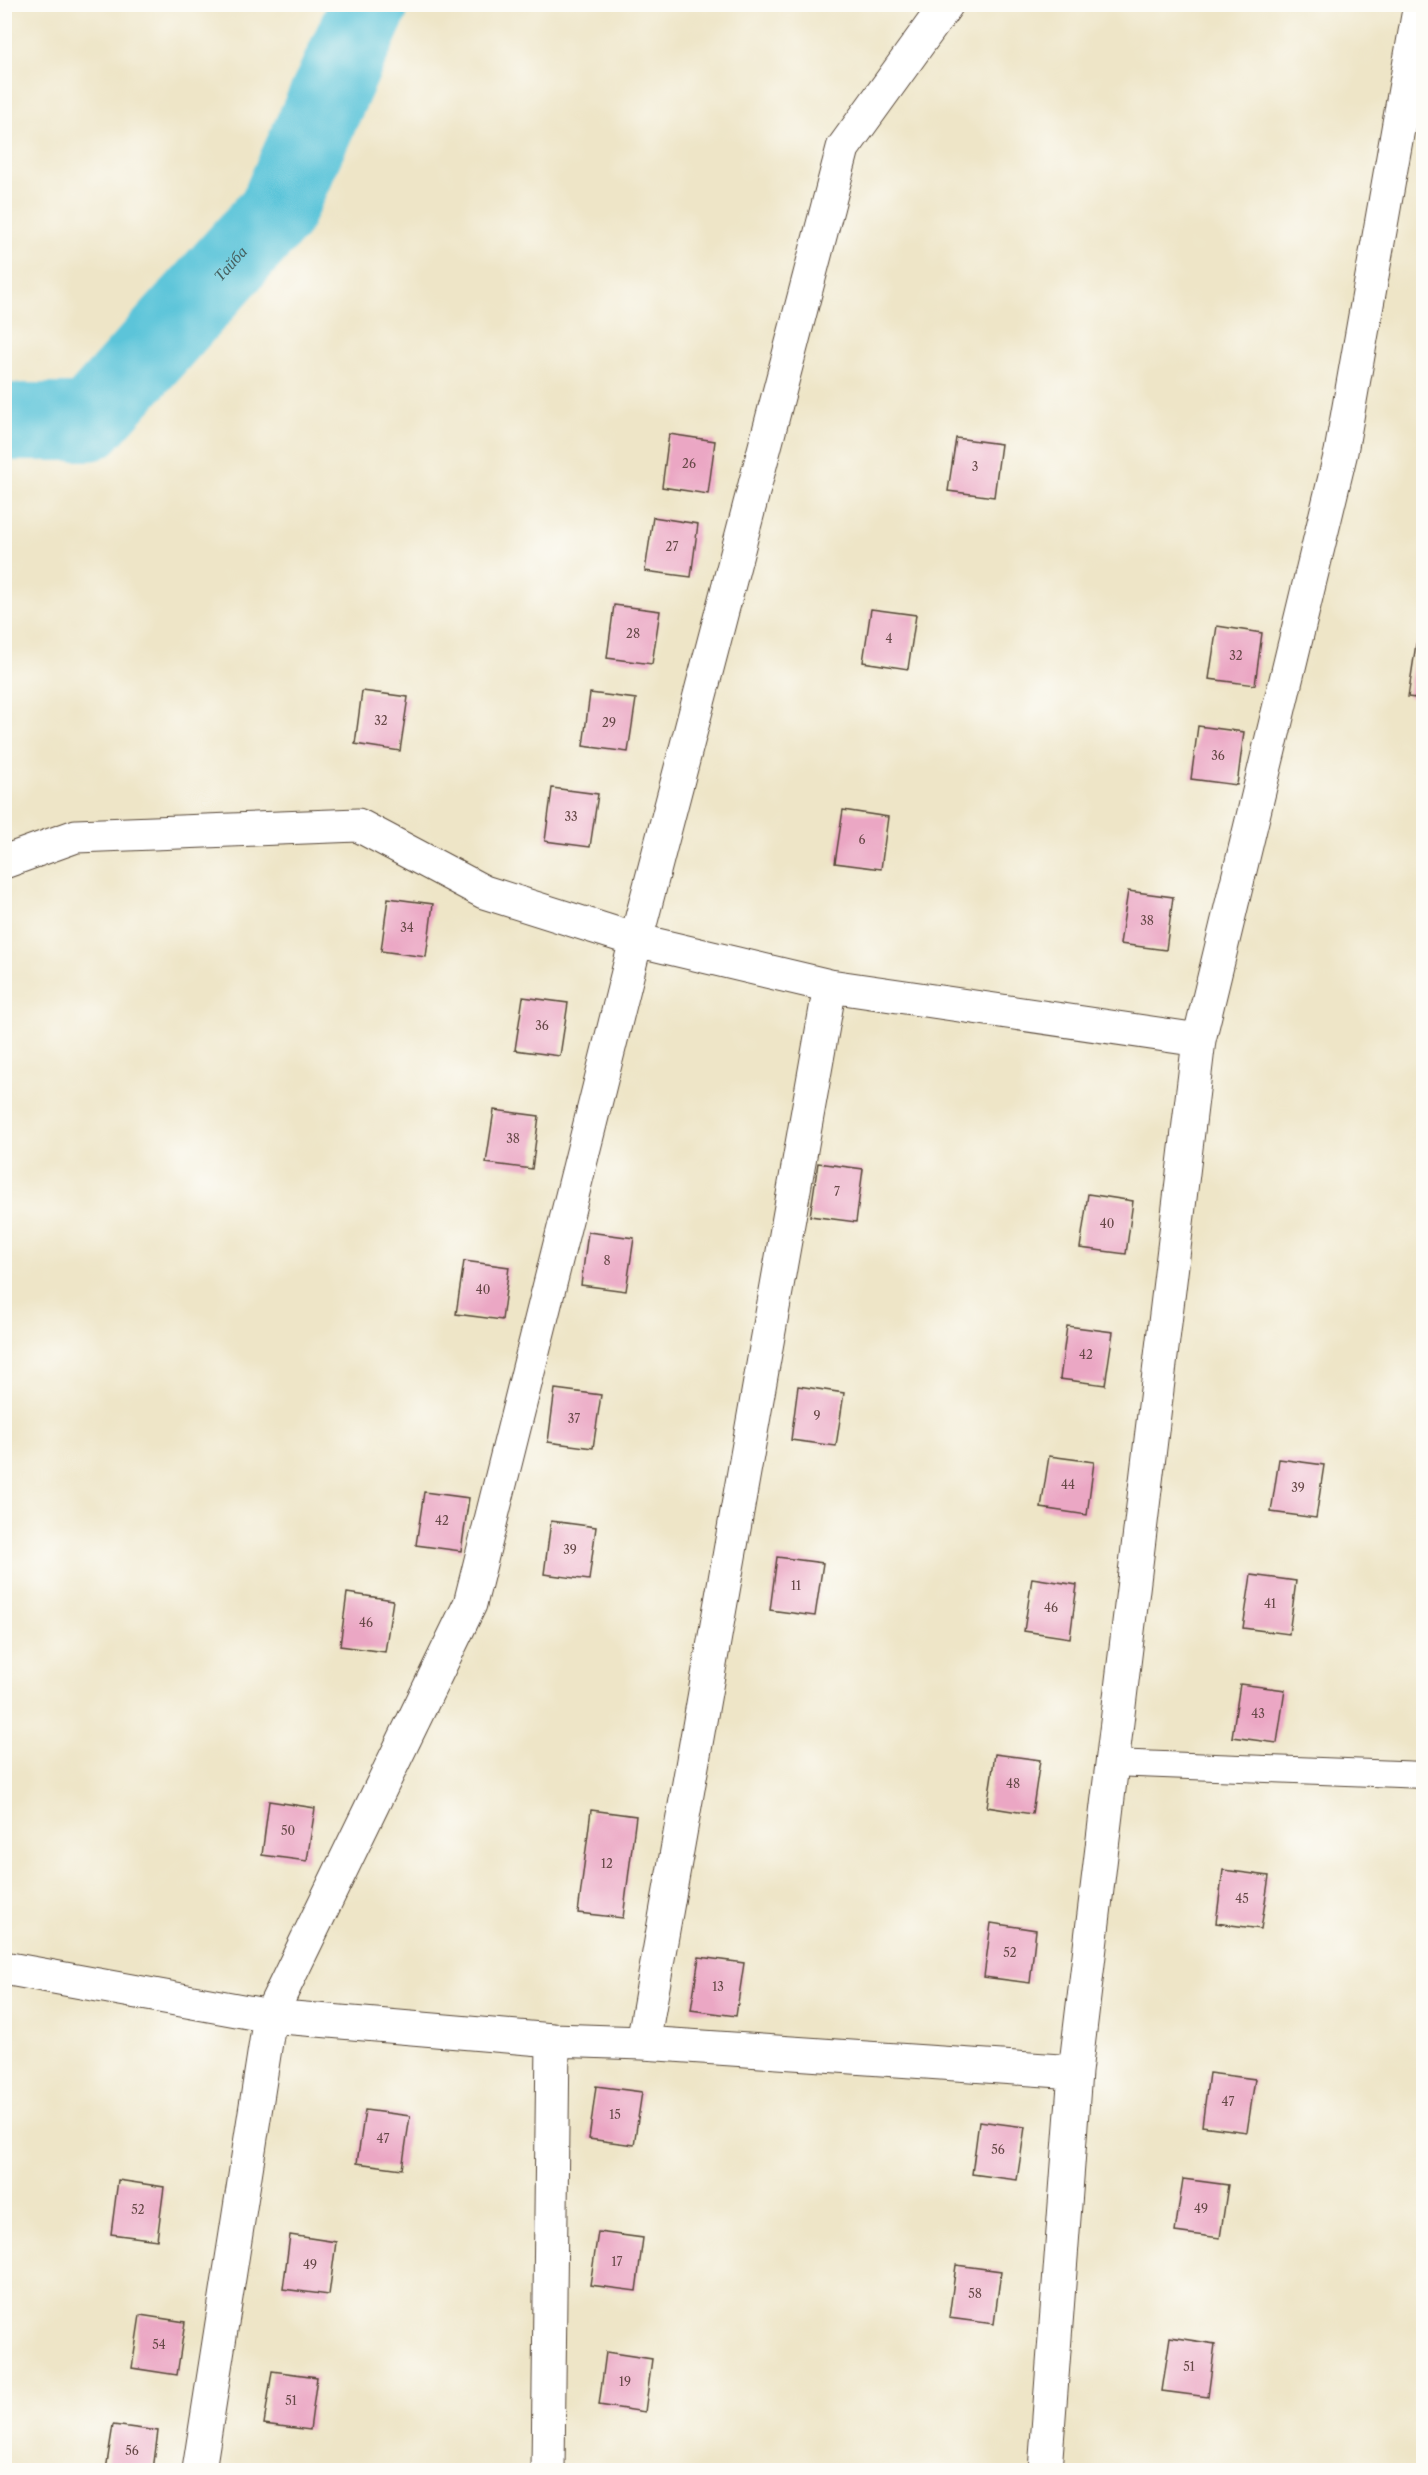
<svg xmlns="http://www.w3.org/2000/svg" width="1428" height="2475" font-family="'Libre Caslon Text',serif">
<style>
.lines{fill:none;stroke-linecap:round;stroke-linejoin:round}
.river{stroke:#5cc4d9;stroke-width:78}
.building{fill:#eba7c4}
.lane-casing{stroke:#564637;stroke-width:28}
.street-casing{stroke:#564637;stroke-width:35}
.lane{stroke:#fff;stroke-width:26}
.street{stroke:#fff;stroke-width:33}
.labels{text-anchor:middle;stroke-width:6;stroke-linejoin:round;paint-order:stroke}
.number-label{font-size:12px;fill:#674948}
.water-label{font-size:16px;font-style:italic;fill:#47605f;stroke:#fdfcf7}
</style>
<rect width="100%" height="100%" fill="#fdfcf7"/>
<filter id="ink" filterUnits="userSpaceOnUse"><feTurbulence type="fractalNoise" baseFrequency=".0167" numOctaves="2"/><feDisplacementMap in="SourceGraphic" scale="12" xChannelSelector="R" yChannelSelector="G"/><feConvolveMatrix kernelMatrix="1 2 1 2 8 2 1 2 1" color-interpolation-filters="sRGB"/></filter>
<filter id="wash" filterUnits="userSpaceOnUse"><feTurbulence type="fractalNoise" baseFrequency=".008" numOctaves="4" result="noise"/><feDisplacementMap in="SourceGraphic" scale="24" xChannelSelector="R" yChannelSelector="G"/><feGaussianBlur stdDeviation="1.35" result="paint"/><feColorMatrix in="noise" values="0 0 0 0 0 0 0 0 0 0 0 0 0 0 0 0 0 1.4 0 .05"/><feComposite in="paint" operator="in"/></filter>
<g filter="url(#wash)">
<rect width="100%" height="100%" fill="#eee5c7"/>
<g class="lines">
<!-- river -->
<path class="river" id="s1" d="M4,422h84l188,-210 94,-208"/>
</g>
<g id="blocks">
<!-- building -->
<path class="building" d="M669,434l46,7 -7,53 -46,-7z
M956,438l45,6 -7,53 -46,-6z
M653,517l45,7 -7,53 -46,-6z
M614,605l46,6 -8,53 -45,-6z
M871,609l45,6 -8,54 -45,-7z
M1217,626l45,7 -7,52 -46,-6z
M1416,644l8,1v54l-16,-2z
M362,691l46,6 -8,54 -45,-7z
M590,693l46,6 -8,53 -45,-6z
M1198,726l46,6 -7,53 -46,-6z
M552,788l46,6 -8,53 -45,-6z
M843,810l45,7 -7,52 -46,-6z
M1128,891l45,6 -7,53 -46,-6z
M388,898l45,6 -7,53 -45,-6z
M523,997l45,6 -8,53 -45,-6z
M494,1110l45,6 -7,53 -46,-6z
M818,1163l45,6 -7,53 -46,-6z
M1088,1194l45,7 -7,53 -46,-6z
M588,1232l46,6 -8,53 -45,-6z
M464,1261l45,6 -7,53 -46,-6z
M1067,1326l46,6 -8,53 -45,-6z
M798,1386l46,7 -8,53 -45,-6z
M555,1389l46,6 -8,53 -45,-6z
M1049,1456l45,6 -7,53 -46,-7z
M1279,1459l45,6 -8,53 -45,-6z
M424,1492l45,6 -8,53 -45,-6z
M551,1521l45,6 -7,53 -45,-6z
M777,1557l46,6 -8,53 -45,-6z
M1251,1575l45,6 -7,53 -46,-6z
M1032,1578l45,7 -7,53 -46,-7z
M347,1593l46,7 -8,52 -45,-6z
M1240,1684l45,6 -8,53 -45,-6z
M995,1754l45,6 -8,54 -45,-7z
M269,1801l46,7 -8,53 -45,-6z
M591,1810l45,6 -13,102 -45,-5z
M1223,1870l46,6 -8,53 -45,-6z
M991,1923l45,7 -6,53 -46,-6z
M699,1957l45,6 -8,53 -45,-6z
M1209,2073l46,6 -8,53 -45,-6z
M596,2086l46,6 -8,53 -45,-6z
M365,2110l45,6 -8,53 -45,-6z
M979,2121l46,6 -8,53 -45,-6z
M1183,2179l45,6 -8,53 -45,-6z
M118,2180l46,7 -7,53 -46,-6z
M598,2232l45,6 -7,53 -46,-6z
M290,2235l46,7 -7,53 -46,-6z
M956,2265l45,6 -7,53 -45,-6z
M140,2315l45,7 -8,53 -45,-7z
M1170,2337l45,7 -7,53 -46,-6z
M606,2352l46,7 -7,53 -46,-7z
M272,2371l45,6 -7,53 -46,-6z
M113,2425l45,6 -5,39h-47z"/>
</g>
</g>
<g filter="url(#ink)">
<use href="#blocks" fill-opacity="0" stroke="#564637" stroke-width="1.5"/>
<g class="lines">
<!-- lane casing -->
<g class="lane-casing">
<path id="lane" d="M1112,1763l312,12"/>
</g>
<!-- street casing -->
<g class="street-casing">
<path id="street" d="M4,862l72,-26 282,-11 126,67 152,48 207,-792 104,-144
M4,1968l266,48 283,24 90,3 432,29
M643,2043l187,-1057
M199,2470l71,-454 200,-412 166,-664 194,46 369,54
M548,2470l5,-430
M1045,2470l30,-398 124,-1032 142,-588 79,-448"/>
</g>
<!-- lane -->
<use href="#lane" class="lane"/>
<!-- street -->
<use href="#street" class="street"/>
</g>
</g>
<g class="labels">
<!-- number labels -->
<g class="number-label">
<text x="689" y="468">26</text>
<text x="975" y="471">3</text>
<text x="672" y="551">27</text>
<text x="633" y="638">28</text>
<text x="889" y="643">4</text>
<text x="1236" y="660">32</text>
<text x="381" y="725">32</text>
<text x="609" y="727">29</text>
<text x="1218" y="760">36</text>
<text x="571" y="821">33</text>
<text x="862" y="844">6</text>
<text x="1147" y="925">38</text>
<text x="407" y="932">34</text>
<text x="542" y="1030">36</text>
<text x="513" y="1143">38</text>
<text x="837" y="1196">7</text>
<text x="1107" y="1228">40</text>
<text x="607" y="1265">8</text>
<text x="483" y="1294">40</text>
<text x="1086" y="1359">42</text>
<text x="817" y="1420">9</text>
<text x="574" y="1423">37</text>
<text x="1068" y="1489">44</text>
<text x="1298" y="1492">39</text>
<text x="442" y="1525">42</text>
<text x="570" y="1554">39</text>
<text x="796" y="1590">11</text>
<text x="1270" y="1608">41</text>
<text x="1051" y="1612">46</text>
<text x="366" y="1627">46</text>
<text x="1258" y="1718">43</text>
<text x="1013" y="1788">48</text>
<text x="288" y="1835">50</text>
<text x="607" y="1868">12</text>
<text x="1242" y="1903">45</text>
<text x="1010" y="1957">52</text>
<text x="718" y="1991">13</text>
<text x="1228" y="2106">47</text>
<text x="615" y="2119">15</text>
<text x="383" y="2143">47</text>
<text x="998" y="2154">56</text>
<text x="1201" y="2213">49</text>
<text x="138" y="2214">52</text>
<text x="617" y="2266">17</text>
<text x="310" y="2269">49</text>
<text x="975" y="2298">58</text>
<text x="159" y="2349">54</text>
<text x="1189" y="2371">51</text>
<text x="625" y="2386">19</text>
<text x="291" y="2405">51</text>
<text x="132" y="2455">56</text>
</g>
<!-- water labels -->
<g class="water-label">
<text dy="6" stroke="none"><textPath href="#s1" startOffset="297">Тайба</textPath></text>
</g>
</g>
<!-- margin -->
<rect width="1428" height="2475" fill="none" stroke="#fdfcf7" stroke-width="24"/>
</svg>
